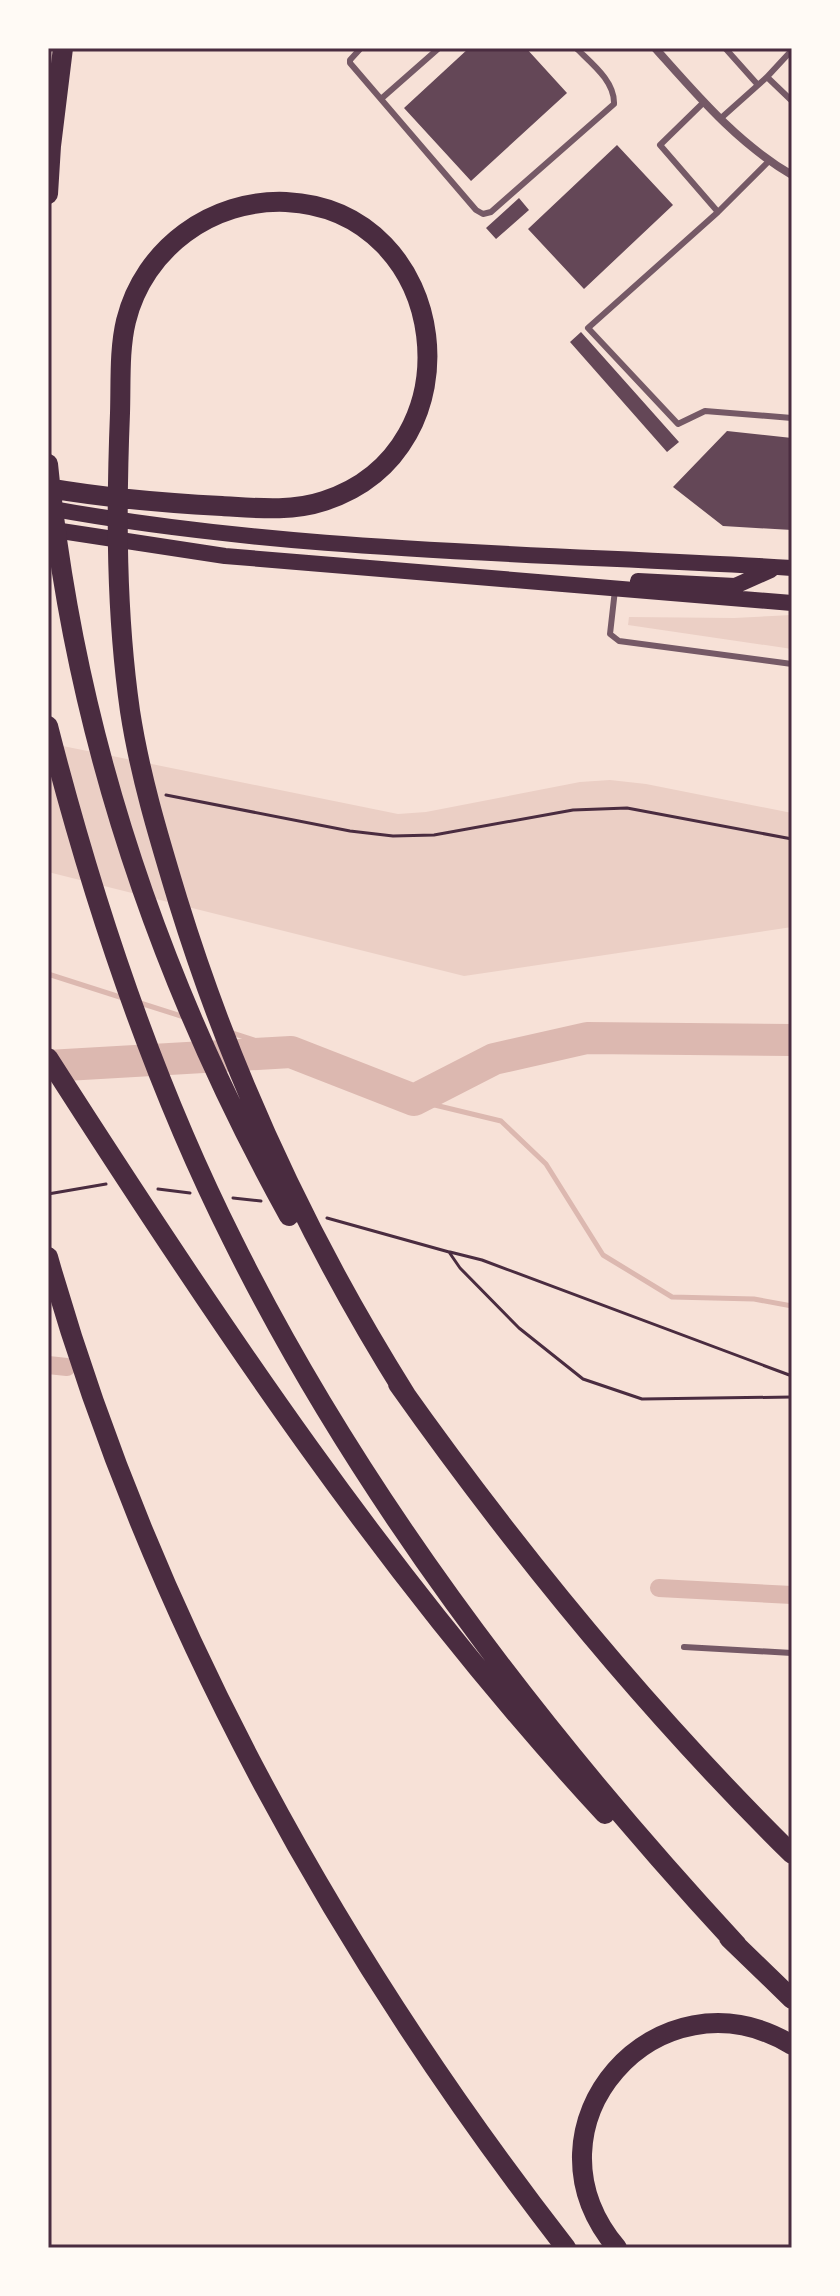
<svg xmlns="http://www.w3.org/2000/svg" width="840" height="2296" font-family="Figtree,sans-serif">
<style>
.green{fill:#ebcfc5}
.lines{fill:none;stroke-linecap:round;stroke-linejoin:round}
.stream{stroke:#dcb8b0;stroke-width:5}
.canal{stroke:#dcb8b0;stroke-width:18}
.river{stroke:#dcb8b0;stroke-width:32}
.building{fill:#644757}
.path{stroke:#4a2c40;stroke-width:3}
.service{stroke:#755966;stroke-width:6}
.minor{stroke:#755966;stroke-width:8}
.secondary{stroke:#4a2c40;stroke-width:16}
.motorway{stroke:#4a2c40;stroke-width:20}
.neatline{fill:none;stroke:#4a2c40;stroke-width:3}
</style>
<rect width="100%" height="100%" fill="#f7e1d7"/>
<!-- green -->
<path class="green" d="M792,615v34l-164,-24 1,-8 105,1z
M48,743l350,71 28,-2 154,-30 30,-2 36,4 146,29v114l-328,49 -416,-104z"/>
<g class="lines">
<!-- stream -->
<path class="stream" d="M48,974l75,24
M137,1002l47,15
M232,1033l59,19
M414,1100l87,21 45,43 57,91 69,42 82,2 38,7"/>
<!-- canal -->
<path class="canal" d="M48,1365l19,2
M659,1588l133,7"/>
<!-- river -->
<path class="river" d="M48,1066l243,-14 123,48 80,-41 93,-21 205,2"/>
</g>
<!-- building -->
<path class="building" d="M469,48h57l41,45 -96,88 -67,-73z
M617,145l56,60 -89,84 -56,-60z
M519,198l10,12 -33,29 -10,-11z
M581,332l98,110 -12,10 -97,-110z
M727,431l65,7v92l-69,-4 -50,-39z"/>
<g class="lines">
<!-- path -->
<path class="path" d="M166,795l184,36 43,5 41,-1 139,-25 54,-2 165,31
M158,1189l32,4
M48,1194l58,-10
M233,1198l28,3
M327,1218l122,34 11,16 59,60 64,51 59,20 150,-2
M450,1252l32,8 310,116"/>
<!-- service -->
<path class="service" d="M361,48l-11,12v3l126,147 7,4 8,-2 123,-108c1,-23 -23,-41 -38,-56
M725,48l33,37
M767,77l25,24
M381,99l58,-51
M704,102l-44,43 58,67 51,-51
M720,119l47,-42 25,-27
M718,212l-130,116 90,96 27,-13 87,7
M615,590l-5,44 9,7 173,23
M684,1647l108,6"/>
<!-- minor -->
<path class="minor" d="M655,48c42,47 82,95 137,127"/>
<!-- secondary -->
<path class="secondary" d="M48,508c245,45 496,45 744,60
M48,529l177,27 567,47
M638,581l97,5 36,-16"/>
<!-- motorway -->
<path class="motorway" d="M48,194l3,-48 12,-98
M48,464c26,266 112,519 241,752
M48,488c58,10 116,15 174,18 34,2 69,6 102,-5 157,-51 128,-291 -38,-299 -74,-3 -142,46 -160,119 -7,29 -5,62 -6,92 -4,99 -4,200 10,298 10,65 29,127 48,190 54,175 130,338 228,494
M48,726c45,176 103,352 185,515 128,258 309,493 504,704
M48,1058c169,264 343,525 557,756
M48,1257c103,362 288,695 518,991
M398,1384c119,168 247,325 394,470
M729,1938l63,61
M617,2248c-103,-122 41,-284 175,-203"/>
</g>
<!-- border -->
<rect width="840" height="2296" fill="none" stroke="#fffaf5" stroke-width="100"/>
<rect x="50" y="50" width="740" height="2196" class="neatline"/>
</svg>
